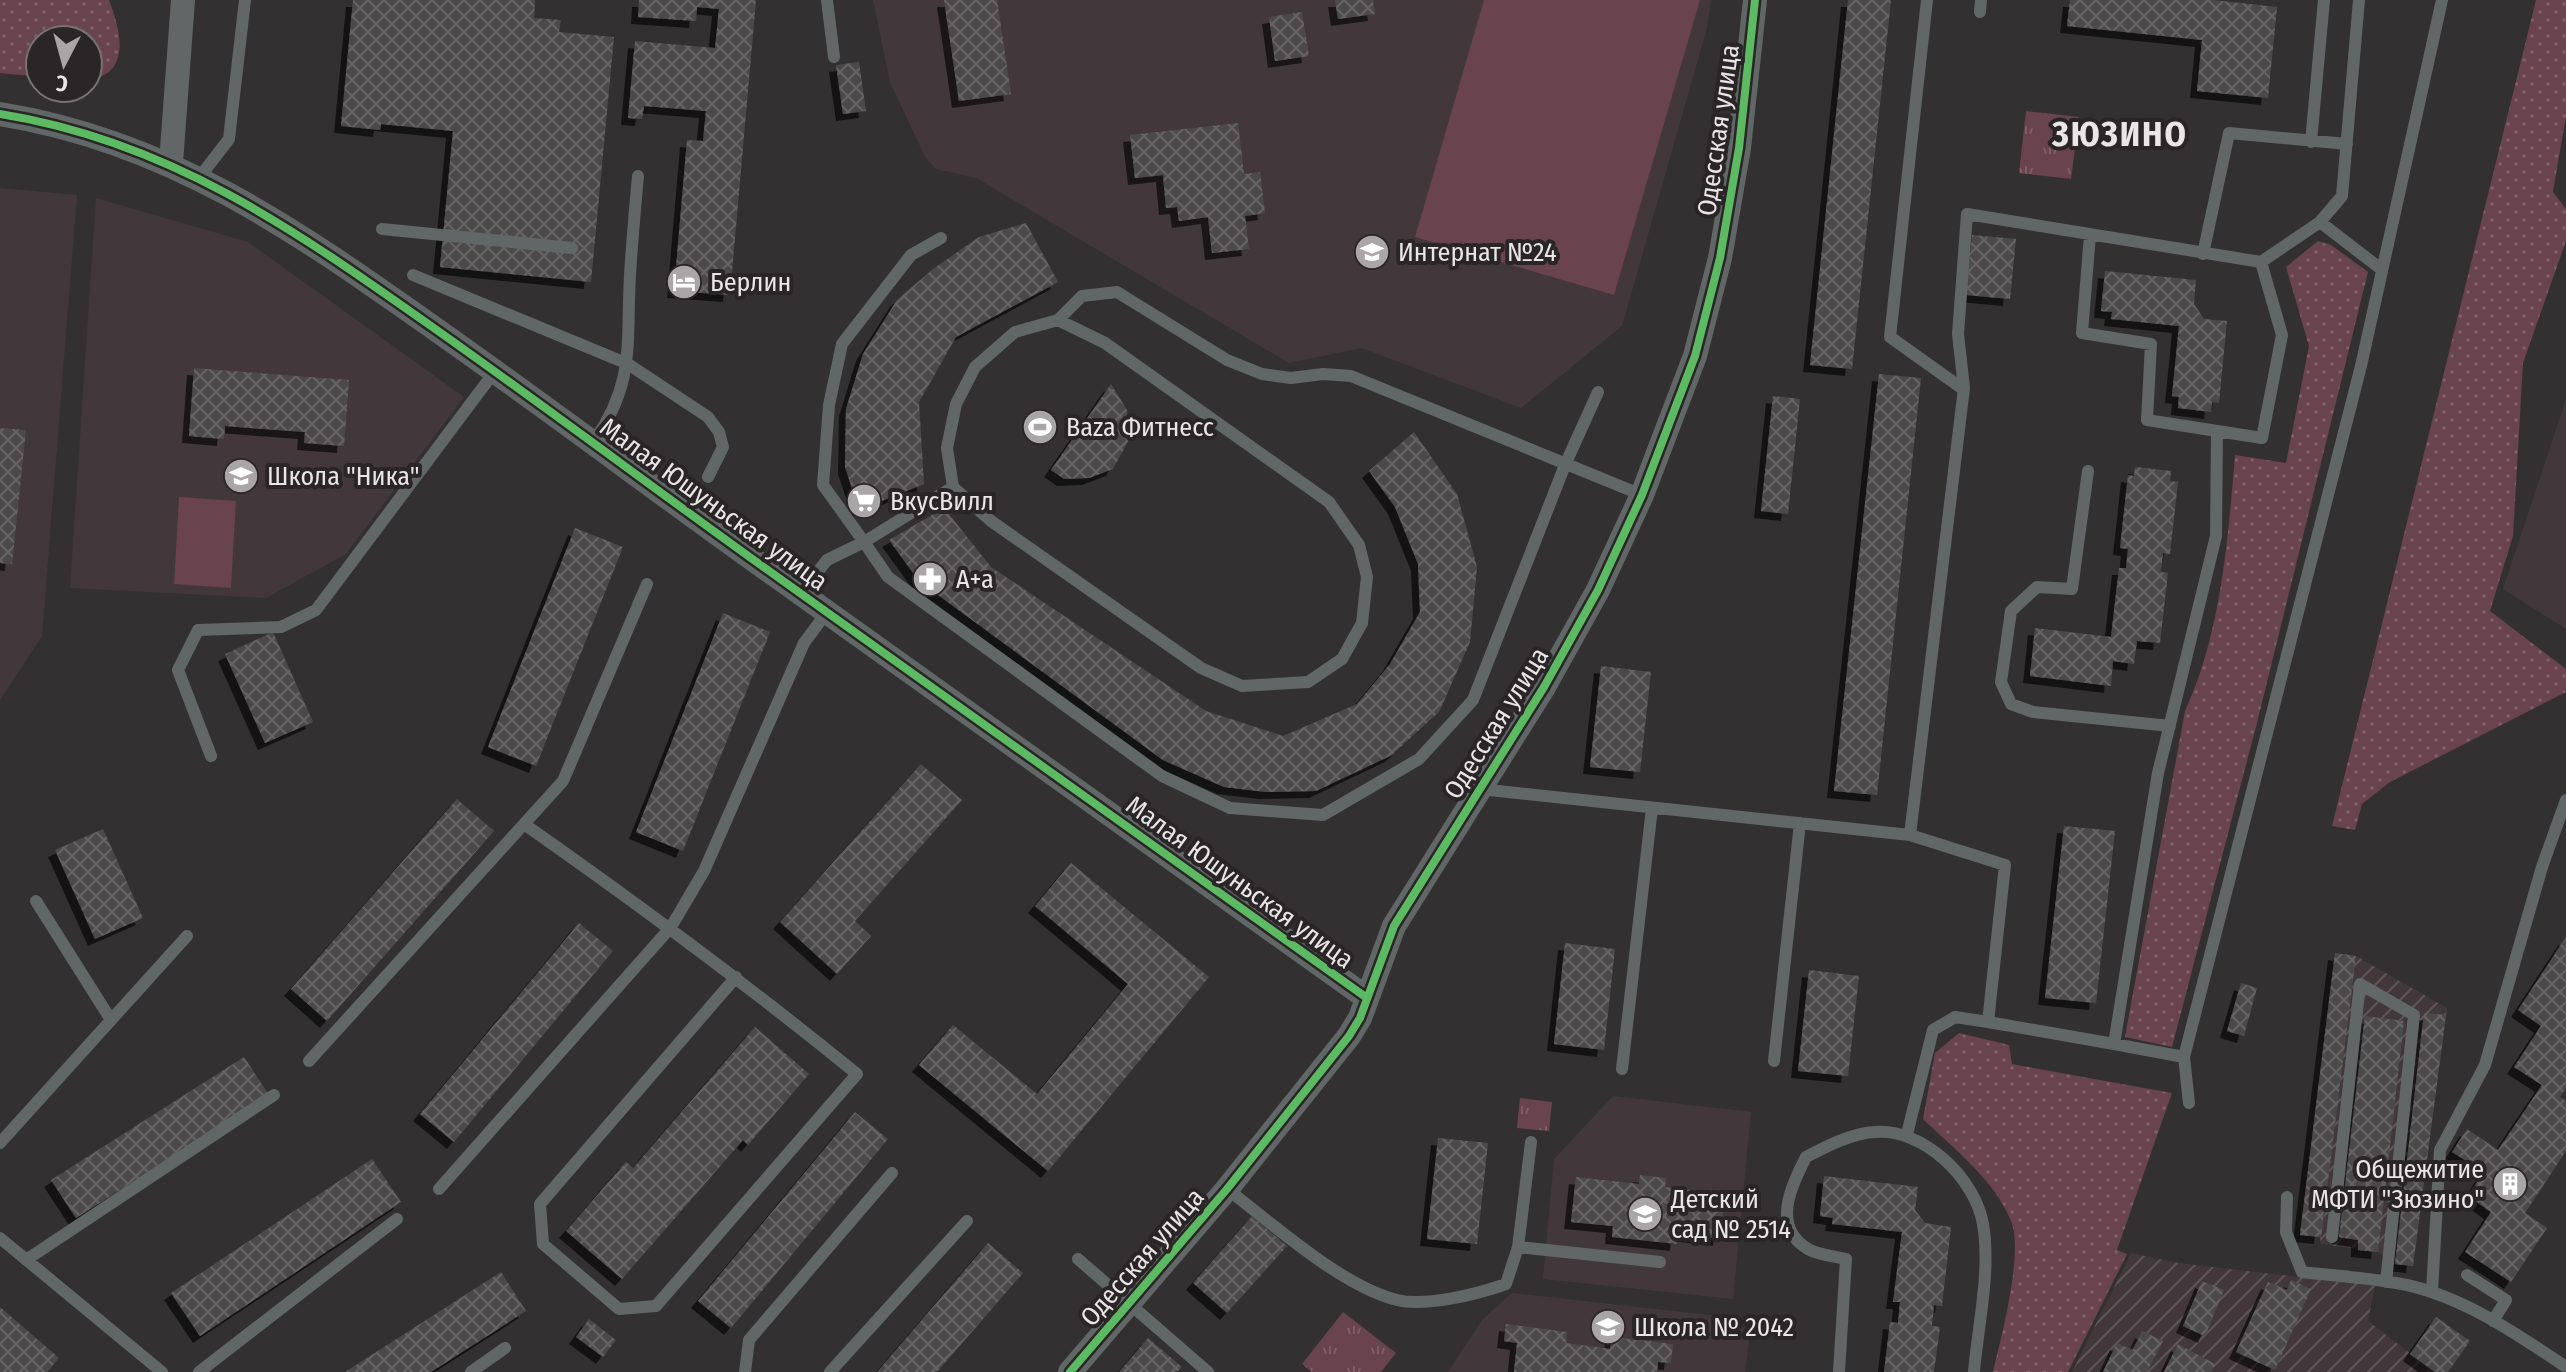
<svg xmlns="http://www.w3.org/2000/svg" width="2566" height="1372" font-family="'Fira Sans Condensed',sans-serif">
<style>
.built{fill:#42383b}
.industrial{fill:url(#industrial-furrows)}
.grass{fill:url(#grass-dots)}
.park{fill:url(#park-tufts)}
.pitch{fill:#69434d}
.building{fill:url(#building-cross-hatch);filter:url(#shadow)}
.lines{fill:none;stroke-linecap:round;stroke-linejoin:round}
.lane{stroke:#616767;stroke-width:12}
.street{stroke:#616767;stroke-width:24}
.cycleway-casing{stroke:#2a2526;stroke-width:13}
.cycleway{stroke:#5cba63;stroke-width:8}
.labels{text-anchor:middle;stroke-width:8;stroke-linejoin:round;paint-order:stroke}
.street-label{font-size:26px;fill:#eae6e7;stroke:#2a2526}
.poi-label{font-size:26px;fill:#eae6e7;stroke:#2a2526;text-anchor:start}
.district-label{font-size:34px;font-weight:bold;letter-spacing:2px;fill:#eae6e7;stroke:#2a2526}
</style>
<defs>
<pattern id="industrial-furrows" width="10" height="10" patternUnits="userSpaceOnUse" patternTransform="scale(2)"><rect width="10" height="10" fill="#42383b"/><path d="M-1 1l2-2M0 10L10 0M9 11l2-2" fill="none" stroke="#5d5557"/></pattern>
<pattern id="grass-dots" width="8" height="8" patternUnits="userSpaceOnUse" patternTransform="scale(2)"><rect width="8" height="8" fill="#69434d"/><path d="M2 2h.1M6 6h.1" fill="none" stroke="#7f5e67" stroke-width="1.8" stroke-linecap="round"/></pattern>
<pattern id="park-tufts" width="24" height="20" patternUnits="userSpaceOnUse" patternTransform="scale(2)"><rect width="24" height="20" fill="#69434d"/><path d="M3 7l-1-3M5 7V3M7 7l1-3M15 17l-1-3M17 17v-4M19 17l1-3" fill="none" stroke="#7f5e67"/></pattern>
<pattern id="building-cross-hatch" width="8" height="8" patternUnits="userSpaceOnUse" patternTransform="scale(2)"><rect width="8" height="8" fill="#4c4a4a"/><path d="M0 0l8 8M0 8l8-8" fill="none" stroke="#666464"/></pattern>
<filter id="shadow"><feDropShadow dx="-7" dy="7" stdDeviation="0" flood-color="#0009"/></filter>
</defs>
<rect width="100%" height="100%" fill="#333031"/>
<!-- built -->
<path class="built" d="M873,0h838l-4,28 -85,298 -101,82 -159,-60 -73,15 -313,-185 -40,-9 -11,-12 -35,-75z
M0,188l77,7 -35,441 -42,64z
M96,198l152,44 216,155 -118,157 -80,44 -196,-10z
M2566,399v230l-63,-40z
M1613,1096l138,16 -18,187 -190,-20 11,-120z
M1512,1293l206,23 32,17 -5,39h-297l34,-52z"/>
<!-- industrial -->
<path class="industrial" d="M2335,953l21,3 91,52 -34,258 -18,-2 -17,-12 -57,-8 -1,-7 -20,-2z
M2131,1253l48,10 196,23 -7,35 67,51h-363z"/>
<!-- grass -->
<path class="grass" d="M0,0h109c11,29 24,74 -21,80v-40h-48v37l-40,-4z
M2536,0h30v116l-13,76 13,17v32l-43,122 -10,173 -23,75 76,58v23l-176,90 -28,22 -7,26 -23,-4z
M2318,241l13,4 37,27 -110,447 -86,328 -47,-10 60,-326c36,-78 43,-171 50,-256l51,8 23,-117 -23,-79z
M1959,1033l50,12 3,19 160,29 -55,157 10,4 -59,118h-75c8,-34 31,-120 18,-151 -17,-42 -57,-72 -88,-102l12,-66z"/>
<!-- park -->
<path class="park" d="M2026,111l53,6 -8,62 -52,-6z
M1520,1098l32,4 -3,29 -32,-3z
M1343,1312l53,41 -15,19h-69l-10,-8z"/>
<!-- pitch -->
<path class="pitch" d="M1484,0h216l-86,295 -199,-58z
M179,497l57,4 -5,87 -57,-4z"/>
<!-- building -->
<path class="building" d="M353,0h182l-1,18 27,2 -2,12 55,5 -23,245 -151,-15 13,-136 -72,-7 -1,6 -39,-4z
M639,0h117l-26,295 -56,-4 13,-151 16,1 3,-30 -62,-5 -2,13 -14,-1 7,-77 80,7 4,-39 -22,-2 -1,14 -58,-4z
M944,0h53l14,94 -52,7z
M1335,0h38l2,14 -37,5z
M1848,0h43l-39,369 -42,-4z
M2070,0h143l64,7 -9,91 -71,-7 5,-51 -135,-14z
M1302,12l7,44 -34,5 -6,-44z
M859,62l7,49 -23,3 -7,-49z
M1238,123l6,51 16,-2 5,41 -20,3 4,33 -37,4 -4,-36 -29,4 -2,-14 -11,1 -3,-33 -28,3 -5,-43z
M1026,223l32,59 -102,55 -37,65 5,82 -65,26 -14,-43 1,-58 17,-55 34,-54 36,-31 46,-32z
M1972,235l44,4 -6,60 -44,-4z
M2105,271l91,9 -2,24 10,15 23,2 -8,82 -7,-1 -1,10 -33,-4 1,-11 -7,-1 7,-70 -68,-7 1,-7 -11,-1z
M194,368l155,12 -5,66 -40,-3 1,-11 -80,-6 -1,13 -35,-3z
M1879,374l42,4 -44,417 -43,-4z
M1111,384l16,26 3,28 -17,31 -24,9 -25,1 -13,-9z
M1773,396l27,3 -12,115 -27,-3z
M0,428l26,2 -14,134 -12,-1z
M1414,432l43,62 20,73 -7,75 -31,70 -47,43 -76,36 -50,1 -42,-5 -61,-27 -244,-179 -30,-41 55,-32 47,59 215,144 77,25 74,-32 33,-40 30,-52 -2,-48 -23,-57 -26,-36z
M2135,467l36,4 -1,10 8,1 -8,72 -7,-1 -2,19 7,1 -8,70 -23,-2 -3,23 -21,-3 -2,25 -81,-10 5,-48 76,9 8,-69h7l2,-19 -8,-1 8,-73 6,1z
M575,528l48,19 -87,219 -48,-19z
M723,613l47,19 -87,219 -47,-19z
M273,632l40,90 -48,21 -40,-89z
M1601,666l50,6 -11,100 -50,-5z
M921,764l41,36 -107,121 16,15 -34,38 -57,-52z
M457,799l37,32 -167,190 -36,-32z
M2064,826l51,5 -19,172 -51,-5z
M103,829l40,89 -48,21 -40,-89z
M1071,863l138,114 -161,194 -129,-106 34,-40 84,69 91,-110 -93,-78z
M579,923l34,28 -159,191 -34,-28z
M2566,937v151l-6,9 6,4v50l-41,62 22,15 -36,54 -46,-30 26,-40 -23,-16 16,-24 -32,-20 15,-23 31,21 44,-65 -28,-18 27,-41 -23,-16z
M1565,943l50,6 -11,101 -50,-6z
M2335,953l21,3 -35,281 -21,-2z
M1809,970l50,6 -11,100 -50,-5z
M2241,983l16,5 -13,48 -17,-5z
M2424,1013l22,2 -33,251 -18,-2z
M2365,1016l39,5 -26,231 -20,-2v-10l-19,-3z
M755,1027l54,47 -61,71 -5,-5 -121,139 -56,-48 60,-69 7,6z
M244,1057l25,38 -193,123 -25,-38z
M855,1112l33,27 -157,189 -33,-27z
M1438,1138l50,5 -11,101 -50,-5z
M372,1159l29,43 -201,134 -29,-43z
M1640,1175l26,3 -1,9 60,7 -5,45 -42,-5 -1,10 -65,-7 1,-11 -42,-4 5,-45 63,7z
M1824,1176l94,11 -3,23 10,13 26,4 -9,79 -8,-1 -2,21 8,1 -6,45h-50l6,-50 8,1 2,-21h-7l9,-70 -70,-8 1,-6 -13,-2z
M1252,1216l35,30 -60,67 -34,-30z
M988,1243l35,30 -86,99h-60z
M501,1272l25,39 -95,61h-86z
M2291,1280l20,9 -36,81 -39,-18 32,-70 19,8z
M2202,1281l22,9 -19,46 -22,-10z
M0,1307l59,51 -12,14h-47z
M2436,1317l34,24 -22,31h-13l-25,-18z
M589,1319l27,21 -13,17 -27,-20z
M1506,1324l61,8 -1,11 44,6 2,-12 61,7 -2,19 -13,-1 -1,10h-143l3,-29 -13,-2z
M2142,1331l21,10 -16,31h-44l14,-29 16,7z
M1148,1338l34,29 -5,5h-58z
M2178,1344l37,20 -4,8h-47z"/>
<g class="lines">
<!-- lane -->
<path class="lane" d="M827,0l7,57
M1927,0l-37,337 73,52
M1980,12l1,-12
M2311,142l13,-142
M199,178l30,-39 16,-139
M2320,222l61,47
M382,229l190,19
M2090,235l-8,98 69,11 -4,76 115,18 20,-103 -21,-73 59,-40 22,-26 17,-196
M941,238l-30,17 -69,89 -13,61 -6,80 41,57 89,-55 38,34 210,147 41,18 66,-4 34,-23 20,-36 5,-46 -8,-32 -30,-43 -224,-159 -47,-23 -43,12 -40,35 -19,37 -9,44 6,39
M2203,254l26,-121 118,11
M413,275l215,89 80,53 11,15 4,15 -15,30
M1058,320l24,-24 35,-4 110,68 35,14 29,4 32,-4 28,2 291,119
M594,441c42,-59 32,-99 36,-166 2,-33 5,-66 8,-99
M2088,471l-16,118 -35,-2 -26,24 -10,71 10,22 22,8 137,14
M801,593l26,-33 37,-18 24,35 274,199 68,32 93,7 96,-56 54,-59 92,-235 33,-73
M211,756l-33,-86 20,-40 83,-3 35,-17 179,-239
M1480,789l430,46 95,30 -17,157 -33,-5 -22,13 -26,104
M524,824c114,80 225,162 333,250l-201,232 -37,3 -76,-65 -3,-40 196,-227
M1910,835l54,-447 -6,-54 9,-120 294,48
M36,901l75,119
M1988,1022l126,22
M2184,1057l-70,-13 44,-271 58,-237 1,-105
M309,1061l254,-280 84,-197
M1774,1061l26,-238
M1622,1069l30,-261
M2189,1103l-5,-46 177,-691 81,-366
M0,1143l187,-207
M439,1189l232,-262 33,-56 100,-228 23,-31
M1227,1189c46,35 114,97 170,111 29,7 81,-6 109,-16l12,-37 13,-105
M2287,1197l-1,35 16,40c34,4 71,6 105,13 58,13 110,49 159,82
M2332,1237l28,-253 54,31 -28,267
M0,1238l162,134
M1518,1247l142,15
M1078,1259l130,113
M26,1260l248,-165
M2467,1275l39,25 -13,21
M2432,1292l8,-142 45,-85 57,-198 24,-67
M199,1372l198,-153
M471,1372l34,-24
M745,1372l4,-32 143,-167
M830,1372l137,-151
M1839,1372l7,-113c-12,-3 -28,-4 -38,-10 -37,-22 -17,-62 -2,-92 19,-10 46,-24 69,-25 48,-4 100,46 108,92 8,47 -5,101 -9,148"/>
<!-- street -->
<path class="street" d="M0,114c169,27 295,116 431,212 108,76 213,155 320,232 205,148 411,293 616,440
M171,163l12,-163
M1070,1372l157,-183 122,-153 11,-18 34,-92 150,-239 54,-97 44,-95 53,-139 25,-98 19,-110 16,-148"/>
<!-- cycleway casing -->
<g class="cycleway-casing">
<path id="cycleway" d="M0,114c169,27 295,116 431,212 108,76 213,155 320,232 205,148 411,293 616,440
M1070,1372l157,-183 122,-153 11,-18 34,-92 150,-239 54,-97 44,-95 53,-139 25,-98 19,-110 16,-148"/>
</g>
<!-- cycleway -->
<use href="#cycleway" class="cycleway"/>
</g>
<!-- icons -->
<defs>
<g id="school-disc" transform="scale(1.8)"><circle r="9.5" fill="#aaa6a7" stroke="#2a2526"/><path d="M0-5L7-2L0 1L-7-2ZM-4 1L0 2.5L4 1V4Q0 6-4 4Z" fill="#fff"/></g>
<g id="hotel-disc" transform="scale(1.8)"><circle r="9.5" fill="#aaa6a7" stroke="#2a2526"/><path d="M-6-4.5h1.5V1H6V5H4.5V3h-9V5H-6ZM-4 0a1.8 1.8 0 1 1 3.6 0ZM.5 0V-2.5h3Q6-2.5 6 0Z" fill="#fff"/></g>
<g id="stadium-disc" transform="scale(1.8)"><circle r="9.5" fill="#aaa6a7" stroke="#2a2526"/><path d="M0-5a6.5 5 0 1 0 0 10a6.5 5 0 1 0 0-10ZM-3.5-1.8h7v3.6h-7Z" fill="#fff"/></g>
<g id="supermarket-disc" transform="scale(1.8)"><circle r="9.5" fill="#aaa6a7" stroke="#2a2526"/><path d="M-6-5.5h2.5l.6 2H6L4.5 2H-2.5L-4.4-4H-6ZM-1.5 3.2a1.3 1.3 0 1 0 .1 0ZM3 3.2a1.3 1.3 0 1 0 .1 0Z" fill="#fff"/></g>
<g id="pharmacy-disc" transform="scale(1.8)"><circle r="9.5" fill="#aaa6a7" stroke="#2a2526"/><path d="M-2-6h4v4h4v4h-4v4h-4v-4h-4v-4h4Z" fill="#fff"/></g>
<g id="building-disc" transform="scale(1.8)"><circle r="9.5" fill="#aaa6a7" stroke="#2a2526"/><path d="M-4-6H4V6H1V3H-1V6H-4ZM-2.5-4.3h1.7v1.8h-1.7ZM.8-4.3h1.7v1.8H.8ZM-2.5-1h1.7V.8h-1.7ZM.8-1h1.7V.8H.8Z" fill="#fff"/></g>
</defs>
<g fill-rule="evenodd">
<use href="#school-disc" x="1372" y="252"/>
<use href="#hotel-disc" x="684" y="282"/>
<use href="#stadium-disc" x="1040" y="427"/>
<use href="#school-disc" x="241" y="476"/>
<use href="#supermarket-disc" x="864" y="501"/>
<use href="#pharmacy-disc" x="930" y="579"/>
<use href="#building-disc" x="2510" y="1184"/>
<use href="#school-disc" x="1645" y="1214"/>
<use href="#school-disc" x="1608" y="1327"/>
</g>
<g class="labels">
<!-- street labels -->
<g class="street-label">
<text transform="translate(1718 130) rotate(-82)" y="9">Одесская улица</text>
<text transform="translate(714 504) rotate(36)" y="9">Малая Юшуньская улица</text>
<text transform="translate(1496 723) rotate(-58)" y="9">Одесская улица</text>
<text transform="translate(1240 882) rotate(36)" y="9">Малая Юшуньская улица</text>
<text transform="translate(1142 1257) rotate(-49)" y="9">Одесская улица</text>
</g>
<!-- poi labels -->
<g class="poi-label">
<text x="1398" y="261">Интернат №24</text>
<text x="710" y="291">Берлин</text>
<text x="1066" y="436">Baza Фитнесс</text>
<text x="267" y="485">Школа "Ника"</text>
<text x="890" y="510">ВкусВилл</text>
<text x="956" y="588">А+а</text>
<text x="2484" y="1178" text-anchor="end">Общежитие<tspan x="2484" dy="30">МФТИ "Зюзино"</tspan></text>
<text x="1671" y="1208">Детский<tspan x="1671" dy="30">сад № 2514</tspan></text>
<text x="1634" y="1336">Школа № 2042</text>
</g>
<!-- district labels -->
<g class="district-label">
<text x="2120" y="146">ЗЮЗИНО</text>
</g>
</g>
<!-- north arrow -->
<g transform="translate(64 64) rotate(186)"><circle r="38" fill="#2a2526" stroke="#777273" stroke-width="2"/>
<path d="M0-6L14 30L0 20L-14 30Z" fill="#aaa6a7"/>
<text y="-12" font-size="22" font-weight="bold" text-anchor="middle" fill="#eae6e7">С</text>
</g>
</svg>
